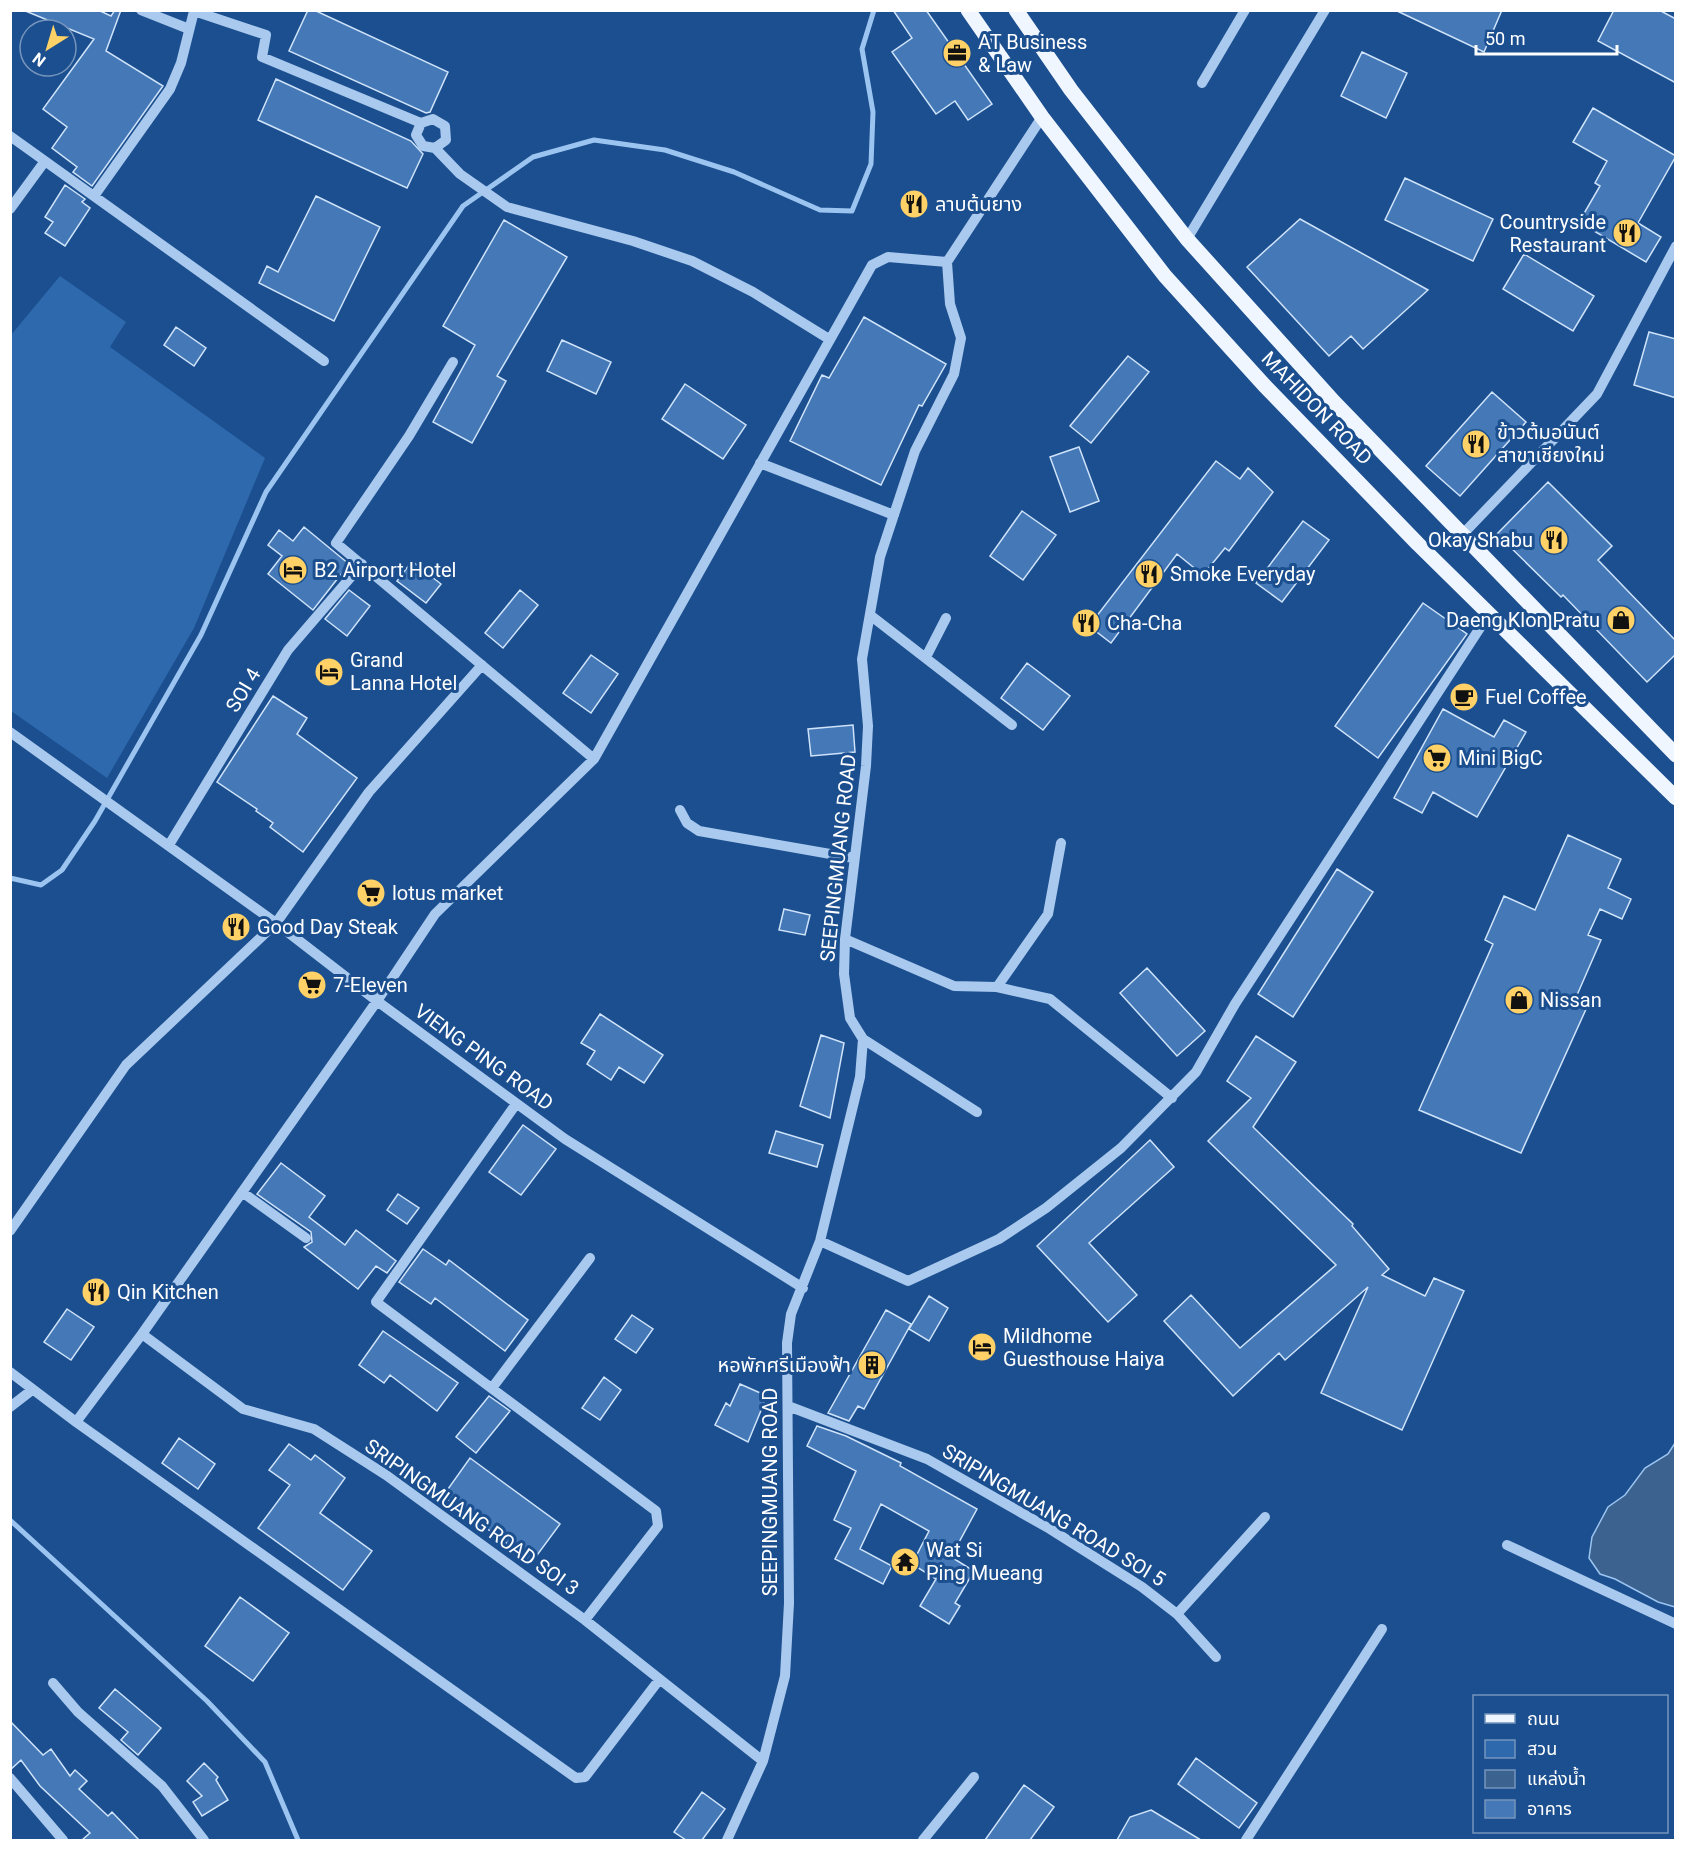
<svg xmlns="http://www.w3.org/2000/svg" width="1686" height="1851" font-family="Roboto,'Noto Sans Thai',sans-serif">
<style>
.green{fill:#2e69ad}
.water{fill:#3c6290;stroke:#9cc4f0;stroke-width:1.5}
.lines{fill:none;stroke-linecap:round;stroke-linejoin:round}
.stream{stroke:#9cc4f0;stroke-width:5}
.building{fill:#4478b7;stroke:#cfe3fa;stroke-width:1.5}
.minor{stroke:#a9c9ee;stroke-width:10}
.major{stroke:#f0f6ff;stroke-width:15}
.labels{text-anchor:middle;stroke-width:6;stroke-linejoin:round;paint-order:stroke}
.poi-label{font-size:20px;fill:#fff;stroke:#1b4f8f;text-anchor:start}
.street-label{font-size:20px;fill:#fff;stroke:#1b4f8f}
</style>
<rect width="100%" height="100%" fill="#1b4f8f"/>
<!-- green -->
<path class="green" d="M60,276l66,46 -16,25 155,111 -71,170 -87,150 -96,-67v-376z"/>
<!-- water -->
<path class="water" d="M1675,1443l1,164h-1l-17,-5 -43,-23 -15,-5 -11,-16 3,-21 16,-30 17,-12 20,-27 23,-14z"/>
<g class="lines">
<!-- stream -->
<path class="stream" d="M10,878l31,7 21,-15 33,-49 106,-186 65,-143 197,-286 70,-49 61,-17 71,10 69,22 86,38 32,1 19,-47 2,-52 -11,-63 12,-39
M10,1520l197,181 58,61 33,78"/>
</g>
<!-- building -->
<path class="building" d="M23,10h75l13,6 4,-6h6l-15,41 57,35 -71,100 -19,-14 4,-5 -25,-19 15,-21 -24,-18 51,-70z
M308,10h6l134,62 -18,40 -4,1 -137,-62z
M893,10h33l66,94 -24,16 -13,-19 -19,13 -44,-62 20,-14z
M1395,10h107l-18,42z
M1614,10h45l17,9v64l-78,-42z
M1362,52l45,21 -21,45 -45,-22z
M276,79l135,62 12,13 -16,34 -149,-68z
M1593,108l83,48 -38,67 23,14 -15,25 -67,-40 21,-36 -5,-3 12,-22 -34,-19z
M1405,178l88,41 -20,42 -88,-41z
M65,185l20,14 -3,3 8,6 -25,38 -20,-13 8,-11 -8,-5z
M316,196l64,31 -46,94 -75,-38 8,-17 11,6z
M1300,219l128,71 -65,59 -12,-13 -22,20 -82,-89z
M504,220l63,37 -70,119 9,5 -34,62 -39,-21 42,-77 -32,-19z
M1524,254l70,42 -21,35 -70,-42z
M864,317l82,47 -24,42 -3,-1 -38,80 -91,-44 32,-66 7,3z
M176,327l30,21 -12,18 -30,-21z
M1649,332l27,7v59l-42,-13z
M562,340l49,22 -15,32 -49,-23z
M1128,356l21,16 -58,71 -21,-17z
M685,384l61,41 -23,34 -61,-40z
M1492,392l34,30 -66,74 -34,-30z
M1079,447l20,54 -29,11 -20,-55z
M1216,461l24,18 8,-11 25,24 -44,59 -4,-3 -22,27 -26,-21 -66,89 -22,-17z
M1548,482l64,64 -14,14 78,81v13l-29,28 -84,-87 -2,2 -64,-63z
M1022,511l34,24 -33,45 -33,-24z
M1303,521l26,19 -47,62 -26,-19z
M304,527l45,37 -36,46 -45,-36 14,-18 -14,-11 11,-15 14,11z
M412,561l29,23 -15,19 -29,-22z
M349,590l21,16 -23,30 -22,-17z
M520,590l18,15 -35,43 -18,-15z
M1423,603l44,31 -89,124 -43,-32z
M591,655l27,19 -27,39 -28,-20z
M1027,663l43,33 -27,34 -42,-32z
M273,696l34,22 -10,16 60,44 -54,74 -33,-25 3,-4 -17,-12 1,-2 -40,-27z
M1443,709l51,28 10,-17 22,12 -49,85 -44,-25 -11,21 -28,-15z
M853,725l2,27 -44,4 -3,-27z
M1568,835l53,24 -13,29 23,11 -9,20 -22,-10 -12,26 13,5 -27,62 13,5 -66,146 -102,-43 74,-166 -8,-4 19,-44 31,14z
M1337,869l36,23 -80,125 -35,-23z
M784,909l26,6 -5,20 -26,-5z
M1147,968l58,63 -28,25 -57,-63z
M600,1014l63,41 -19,28 -25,-16 -8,13 -24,-16 8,-13 -14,-8z
M821,1035l23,8 -14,75 -30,-12z
M1256,1036l40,26 -43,65 100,97 -1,2 37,43 -7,6 43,21 9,-18 30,13 -62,139 -81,-37 47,-106 -83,73 -6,-7 -46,43 -69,-75 27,-26 49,53 96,-83 -128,-124 43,-43 -24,-17z
M523,1125l33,24 -35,46 -32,-23z
M776,1131l47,14 -6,22 -48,-14z
M1150,1140l24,27 -85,76 48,52 -29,27 -71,-76z
M281,1163l44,33 -16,21 36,28 11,-15 40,31 -9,12 -11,-7 -18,23 -54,-42 8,-5 -1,-10 -54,-38z
M398,1194l21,14 -12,16 -20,-14z
M423,1249l23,16 3,-5 79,60 -23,31 -70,-53 -4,6 -32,-22z
M929,1296l19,12 -19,33 -20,-12z
M67,1309l27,18 -23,33 -27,-18z
M886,1310l25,14 -47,85 -6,-3 -9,15 -21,-8z
M632,1315l21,14 -17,24 -21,-14z
M383,1331l75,52 -21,28 -47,-36 -6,8 -25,-18z
M604,1377l17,13 -21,30 -18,-12z
M740,1384l27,12 -19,46 -33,-17 11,-22 4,3z
M489,1396l21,15 -34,42 -20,-16z
M817,1426l29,10 55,27 -1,3 77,43 -26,48 23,14 -19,32 5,3 -11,18 -29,-18 16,-27 -24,-15 17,-33 -48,-27 -21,45 32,17 -9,18 -48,-25 16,-31 -17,-8 22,-49 -49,-25z
M179,1438l36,26 -17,25 -36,-26z
M289,1444l22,16 4,-5 30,23 -25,35 52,38 -29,39 -85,-62 32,-43 -21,-15z
M470,1458l90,66 -28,38 -89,-66z
M240,1597l49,36 -36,48 -48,-35z
M115,1689l46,39 -23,27 -17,-15 7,-8 -29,-24z
M10,1721l33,34 8,-6 19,27 5,-6 12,11 -8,8 29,27 4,-4 27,28h-57l8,-7 -50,-47 -19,-26 -11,10z
M1196,1758l61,45 -18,25 -61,-44z
M204,1763l14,14 -2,3 12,20 -26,16 -9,-14 9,-6 -15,-15z
M1024,1785l30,22 -24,33h-45z
M702,1792l23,17 -23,31h-16l-12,-8z
M1151,1810l50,30h-84l13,-23z"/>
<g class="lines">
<!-- minor -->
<path class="minor" d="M141,10l48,19
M1202,83l43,-73
M10,136l314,225
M435,148l11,-8 -1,-14 -12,-7 -12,4 -5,12 7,11 12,2 25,26 47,33 126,34 59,20 61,31 76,47
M94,196l76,-107 11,-26 13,-52 72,24 -4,22 159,66
M10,209l35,-48
M1187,239l138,-229
M453,362l-44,74 -73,107 258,216
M760,463l134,52
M1461,536l136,-142 79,-148
M870,615l142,110
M926,657l20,-39
M10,732l266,191 101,78 188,138 238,149
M680,810l7,13 12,8 154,27
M169,845l119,-195 74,-86
M845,939l109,47 43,1 53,12 122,99
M997,987l51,-73 13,-71
M863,1039l114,73
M516,1104l-140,198 280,209 2,15 -73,94
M242,1192l64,46
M10,1231l116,-166 150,-142 93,-131 113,-127
M820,1241l88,40 91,-42 47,-31 75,-60 75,-76 39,-68 254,-390
M142,1334l101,75 71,20 72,46 199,145 178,141
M10,1372l66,50 500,356 9,-1 74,-97
M492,1388l98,-130
M788,1406l139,53 123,70 92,58 35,27 39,43
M10,1407l22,-17
M76,1422l66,-88 235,-333 58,-87 159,-155 278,-494 16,-8 59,5
M1507,1545l169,79
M1177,1614l88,-97
M53,1683l25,29 84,74 42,54
M10,1778l53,62
M727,1840l36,-79 22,-85 4,-73 -2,-260 4,-29 29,-73 40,-164 3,-38 -13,-21 -6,-44 1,-35 21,-173 2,-40 -6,-67 18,-102 35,-106 39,-77 7,-36 -11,-34 -3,-42 95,-145
M923,1840l51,-63
M1246,1840l136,-211"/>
<!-- major -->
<path class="major" d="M968,10l74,107 123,159 99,109 154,159 258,254
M1016,10l55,80 116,149 147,163 342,353"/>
</g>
<!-- icons -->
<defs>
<g id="office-disc" transform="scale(1.5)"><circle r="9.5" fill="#ffd166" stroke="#1b4f8f"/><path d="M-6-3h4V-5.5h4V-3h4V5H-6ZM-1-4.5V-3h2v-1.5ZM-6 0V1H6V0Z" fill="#111"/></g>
<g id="restaurant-disc" transform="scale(1.5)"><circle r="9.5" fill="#ffd166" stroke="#1b4f8f"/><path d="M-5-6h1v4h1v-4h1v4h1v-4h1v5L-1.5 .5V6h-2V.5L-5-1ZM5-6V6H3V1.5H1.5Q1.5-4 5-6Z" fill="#111"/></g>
<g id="hotel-disc" transform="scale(1.5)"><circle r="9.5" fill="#ffd166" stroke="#1b4f8f"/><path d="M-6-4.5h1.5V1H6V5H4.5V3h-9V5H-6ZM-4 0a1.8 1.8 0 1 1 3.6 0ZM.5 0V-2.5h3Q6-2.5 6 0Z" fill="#111"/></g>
<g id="shop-disc" transform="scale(1.5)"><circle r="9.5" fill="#ffd166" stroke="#1b4f8f"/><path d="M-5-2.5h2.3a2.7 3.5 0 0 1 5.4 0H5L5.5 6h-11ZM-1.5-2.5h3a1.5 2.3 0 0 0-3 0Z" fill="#111"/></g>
<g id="cafe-disc" transform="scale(1.5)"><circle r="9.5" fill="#ffd166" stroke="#1b4f8f"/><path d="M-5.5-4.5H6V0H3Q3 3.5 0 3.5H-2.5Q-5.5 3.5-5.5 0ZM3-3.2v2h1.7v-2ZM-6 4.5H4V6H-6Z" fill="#111"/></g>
<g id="supermarket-disc" transform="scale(1.5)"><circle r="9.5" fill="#ffd166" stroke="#1b4f8f"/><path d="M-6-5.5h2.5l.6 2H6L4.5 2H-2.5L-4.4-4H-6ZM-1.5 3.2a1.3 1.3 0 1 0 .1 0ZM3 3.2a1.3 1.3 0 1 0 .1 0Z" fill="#111"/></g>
<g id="building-disc" transform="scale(1.5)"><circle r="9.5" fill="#ffd166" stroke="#1b4f8f"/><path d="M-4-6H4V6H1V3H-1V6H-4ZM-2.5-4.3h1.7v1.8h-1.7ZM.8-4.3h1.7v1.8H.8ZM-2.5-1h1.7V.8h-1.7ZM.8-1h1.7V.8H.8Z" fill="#111"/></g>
<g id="temple-disc" transform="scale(1.5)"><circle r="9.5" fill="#ffd166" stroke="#1b4f8f"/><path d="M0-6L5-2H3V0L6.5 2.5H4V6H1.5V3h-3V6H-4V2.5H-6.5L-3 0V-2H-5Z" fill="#111"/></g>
</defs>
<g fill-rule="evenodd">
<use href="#office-disc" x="957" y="53"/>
<use href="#restaurant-disc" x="914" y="204"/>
<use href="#restaurant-disc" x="1627" y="233"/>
<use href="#restaurant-disc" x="1476" y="444"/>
<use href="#restaurant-disc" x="1554" y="540"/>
<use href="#hotel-disc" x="293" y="570"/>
<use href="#restaurant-disc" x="1149" y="574"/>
<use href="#shop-disc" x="1621" y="620"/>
<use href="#restaurant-disc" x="1086" y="623"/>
<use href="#hotel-disc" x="329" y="672"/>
<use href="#cafe-disc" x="1464" y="697"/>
<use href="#supermarket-disc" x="1437" y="758"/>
<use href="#supermarket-disc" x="371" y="893"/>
<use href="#restaurant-disc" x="236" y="927"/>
<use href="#supermarket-disc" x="312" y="985"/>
<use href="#shop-disc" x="1519" y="1000"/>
<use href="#restaurant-disc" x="96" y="1292"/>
<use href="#hotel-disc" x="982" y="1347"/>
<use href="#building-disc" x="872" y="1365"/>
<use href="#temple-disc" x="905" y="1562"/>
</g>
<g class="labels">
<!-- poi labels -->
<g class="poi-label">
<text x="978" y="49">AT Business<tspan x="978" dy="23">&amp; Law</tspan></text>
<text x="935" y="211">ลาบต้นยาง</text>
<text x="1606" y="229" text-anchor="end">Countryside<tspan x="1606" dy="23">Restaurant</tspan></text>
<text x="1497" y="439">ข้าวต้มอนันต์<tspan x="1497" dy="23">สาขาเชียงใหม่</tspan></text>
<text x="1533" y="547" text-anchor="end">Okay Shabu</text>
<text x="314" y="577">B2 Airport Hotel</text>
<text x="1170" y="581">Smoke Everyday</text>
<text x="1600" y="627" text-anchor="end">Daeng Klon Pratu</text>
<text x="1107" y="630">Cha-Cha</text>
<text x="350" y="667">Grand<tspan x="350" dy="23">Lanna Hotel</tspan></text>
<text x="1485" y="704">Fuel Coffee</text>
<text x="1458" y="765">Mini BigC</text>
<text x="392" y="900">lotus market</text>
<text x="257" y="934">Good Day Steak</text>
<text x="333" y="992">7-Eleven</text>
<text x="1540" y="1007">Nissan</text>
<text x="117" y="1299">Qin Kitchen</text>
<text x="1003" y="1343">Mildhome<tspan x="1003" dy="23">Guesthouse Haiya</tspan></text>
<text x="851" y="1372" text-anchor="end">หอพักศรีเมืองฟ้า</text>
<text x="926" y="1557">Wat Si<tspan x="926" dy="23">Ping Mueang</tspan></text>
</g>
<!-- street labels -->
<g class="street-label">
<text transform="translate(1317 408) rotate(46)" y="7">MAHIDON ROAD</text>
<text transform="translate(243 690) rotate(-59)" y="7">SOI 4</text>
<text transform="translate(838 858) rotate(-84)" y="7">SEEPINGMUANG ROAD</text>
<text transform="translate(484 1057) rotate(36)" y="7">VIENG PING ROAD</text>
<text transform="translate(770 1492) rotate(-90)" y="7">SEEPINGMUANG ROAD</text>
<text transform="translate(1054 1515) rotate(31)" y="7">SRIPINGMUANG ROAD SOI 5</text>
<text transform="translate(472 1517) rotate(35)" y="7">SRIPINGMUANG ROAD SOI 3</text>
</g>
</g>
<!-- border -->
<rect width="1686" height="1851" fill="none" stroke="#ffffff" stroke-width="24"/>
<!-- legend -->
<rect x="1473" y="1695" width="195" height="138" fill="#1b4f8f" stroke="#7695bc" stroke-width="1.5"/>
<rect x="1485" y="1714" width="30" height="9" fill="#f0f6ff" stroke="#7695bc" stroke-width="1.5"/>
<text x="1527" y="1725" font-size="18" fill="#ffffff">ถนน</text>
<rect x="1485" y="1740" width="30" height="18" fill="#2e69ad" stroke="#7695bc" stroke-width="1.5"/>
<text x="1527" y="1755" font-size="18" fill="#ffffff">สวน</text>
<rect x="1485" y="1770" width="30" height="18" fill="#3c6290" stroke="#7695bc" stroke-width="1.5"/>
<text x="1527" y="1785" font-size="18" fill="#ffffff">แหล่งน้ำ</text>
<rect x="1485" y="1800" width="30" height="18" fill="#4478b7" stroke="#7695bc" stroke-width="1.5"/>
<text x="1527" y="1815" font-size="18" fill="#ffffff">อาคาร</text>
<!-- north arrow -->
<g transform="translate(48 48) rotate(217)"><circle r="28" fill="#1b4f8f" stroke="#7695bc" stroke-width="1.5"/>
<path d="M0-4.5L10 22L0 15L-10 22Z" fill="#ffd166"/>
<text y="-9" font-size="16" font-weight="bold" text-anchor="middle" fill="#ffffff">N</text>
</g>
<!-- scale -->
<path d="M1476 45v9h141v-9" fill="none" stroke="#ffffff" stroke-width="3"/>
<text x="1485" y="45" font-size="18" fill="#ffffff" stroke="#1b4f8f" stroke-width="4.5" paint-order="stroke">50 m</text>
</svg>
